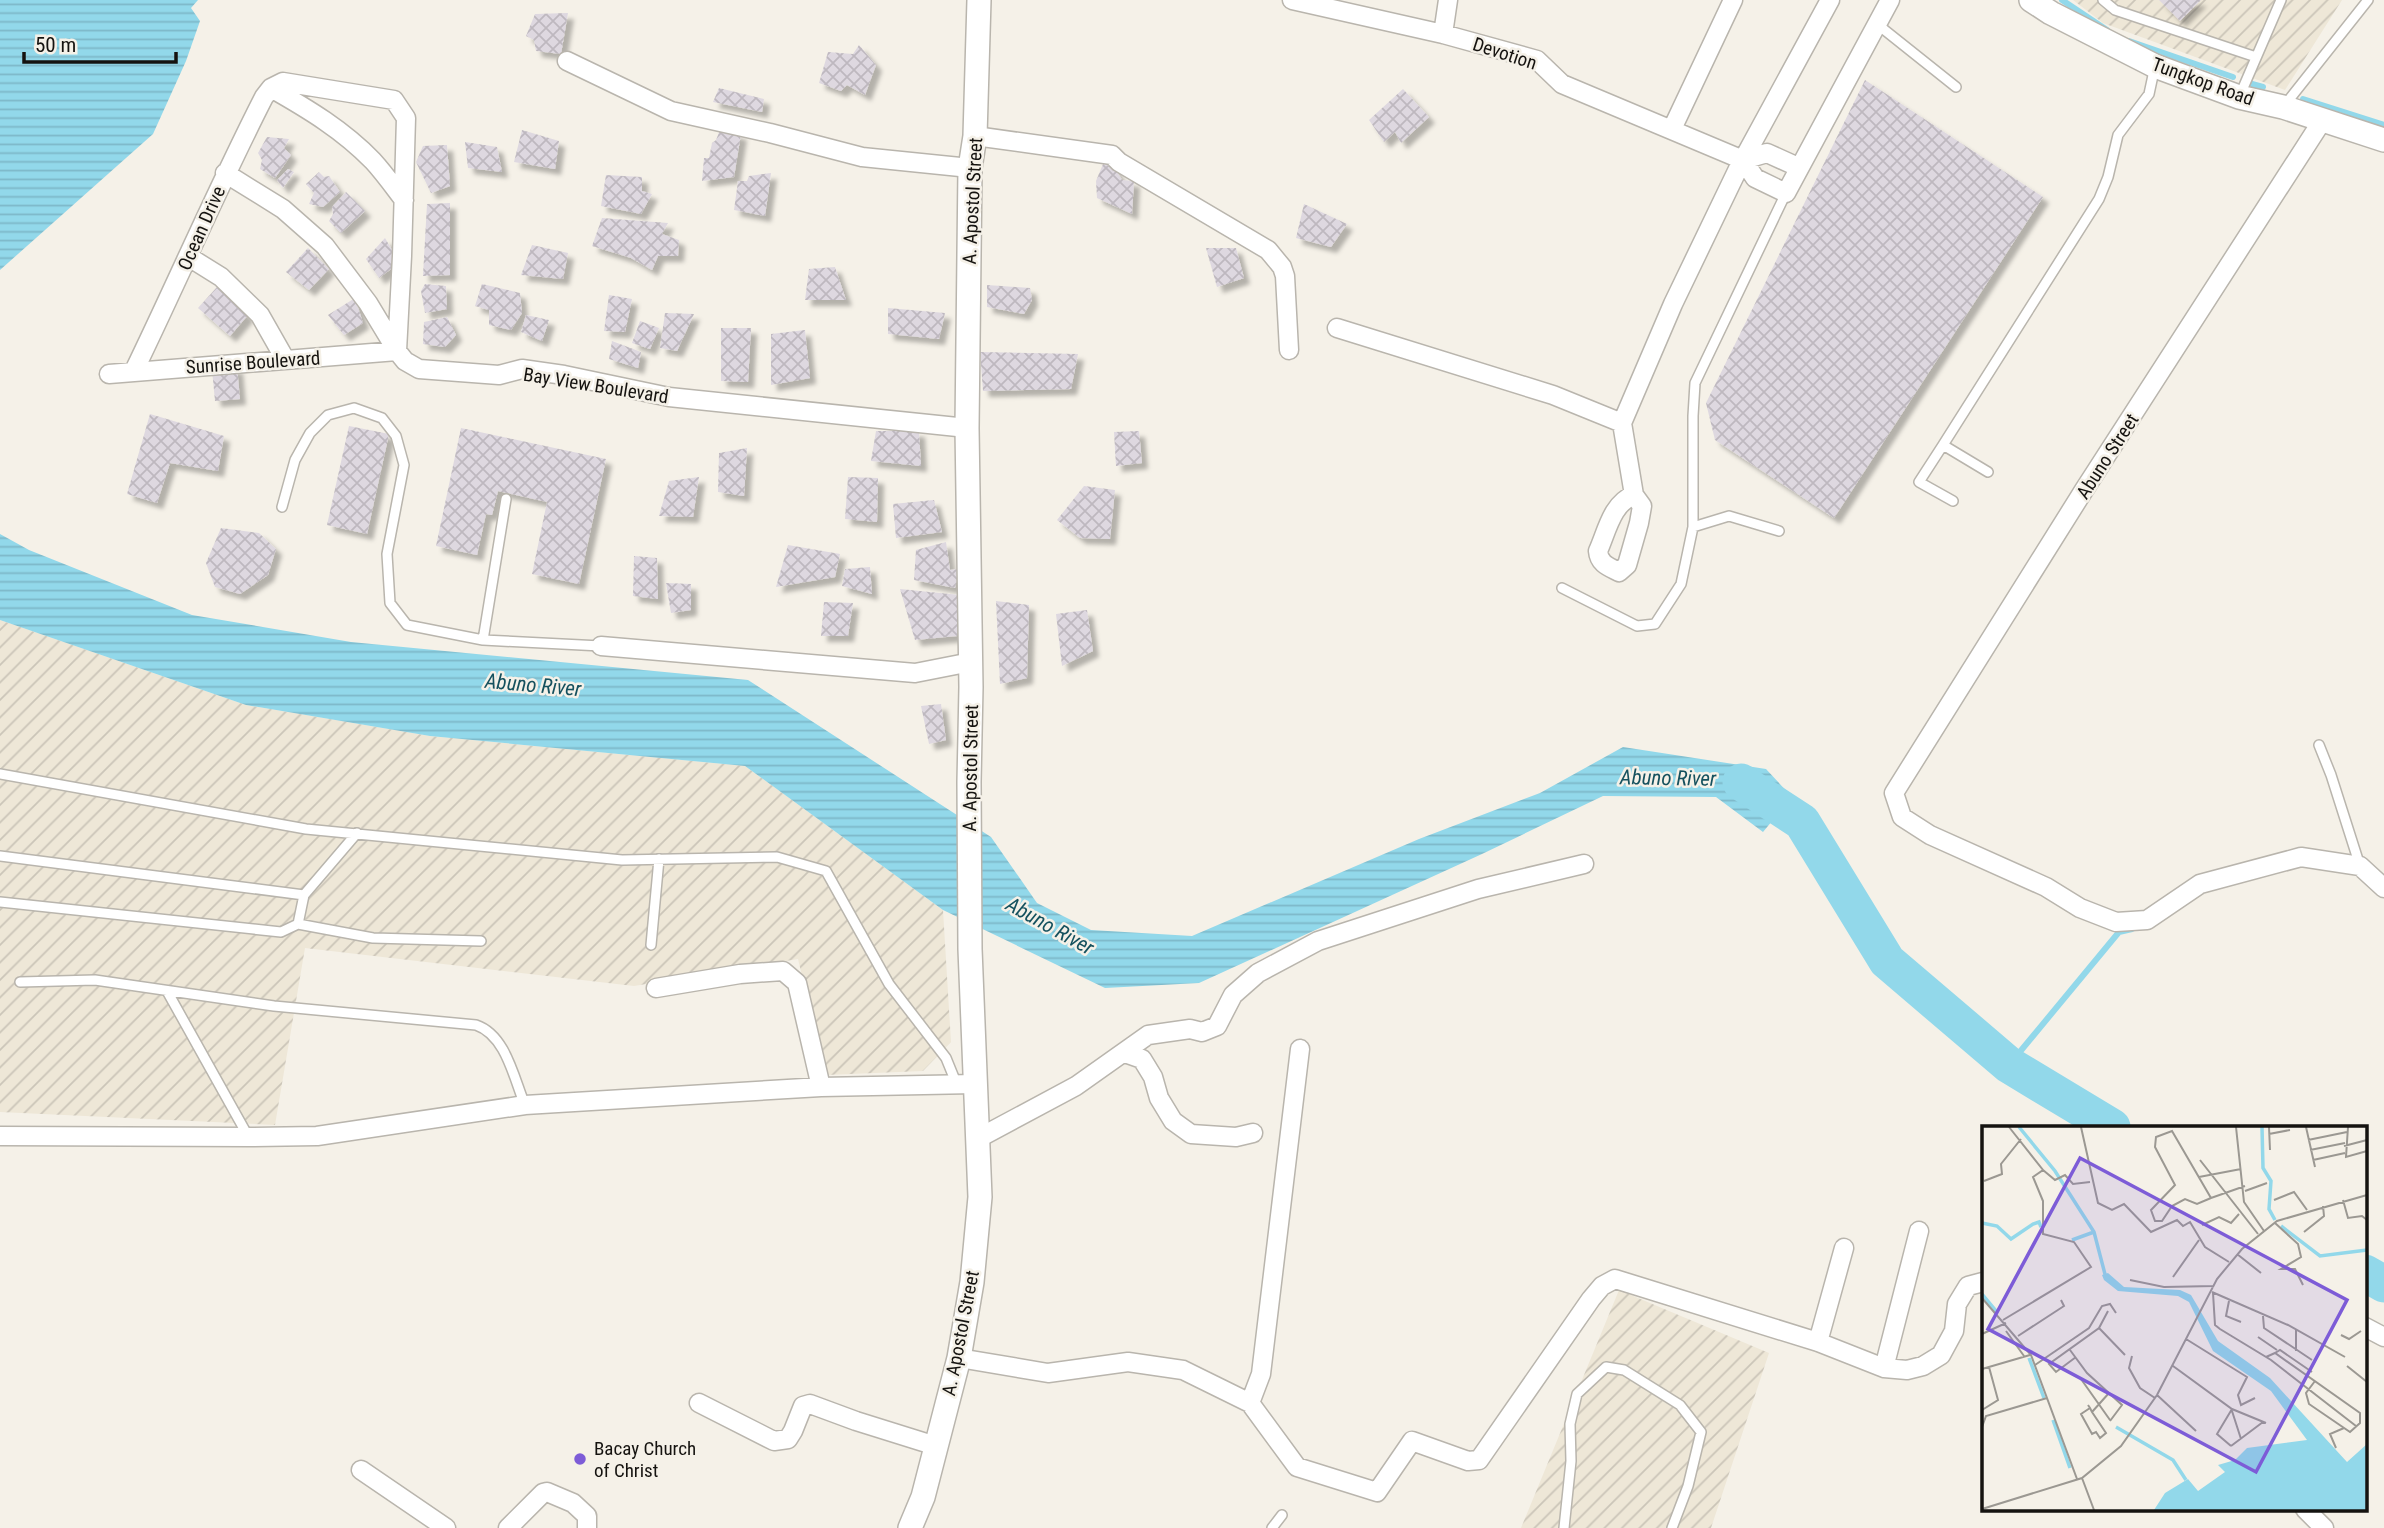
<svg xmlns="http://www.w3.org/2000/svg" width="2384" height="1528" font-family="'Roboto Condensed',sans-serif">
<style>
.industrial{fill:url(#industrial-furrows)}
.water{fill:url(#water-rules)}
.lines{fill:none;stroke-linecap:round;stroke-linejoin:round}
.stream{stroke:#92d8ea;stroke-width:6}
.river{stroke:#92d8ea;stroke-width:37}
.building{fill:url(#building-cross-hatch);filter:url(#shadow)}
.service-casing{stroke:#b9b5ad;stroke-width:12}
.minor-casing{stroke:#b9b5ad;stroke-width:21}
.tertiary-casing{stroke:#b9b5ad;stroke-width:26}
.service{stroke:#fff;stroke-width:9}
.minor{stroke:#fff;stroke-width:18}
.tertiary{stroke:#fff;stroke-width:23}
.poi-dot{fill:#7d5cd7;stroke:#f5f1e8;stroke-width:2.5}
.labels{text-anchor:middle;stroke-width:5;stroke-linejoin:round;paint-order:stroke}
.street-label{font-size:19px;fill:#151310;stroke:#f5f1e8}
.poi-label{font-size:19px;fill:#151310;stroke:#f5f1e8;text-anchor:start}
.water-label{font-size:21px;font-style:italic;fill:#15515e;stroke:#f5f1e8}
.inset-river{fill:none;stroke:#92d8ea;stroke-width:3.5}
.inset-road{fill:none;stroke:#9b9892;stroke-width:2}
.view{fill:#7d5cd7;fill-opacity:0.15;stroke:#7d5cd7;stroke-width:3.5}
.inset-edge{fill:none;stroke:#151310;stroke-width:3.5}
</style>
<defs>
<pattern id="industrial-furrows" width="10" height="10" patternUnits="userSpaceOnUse" patternTransform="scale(1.75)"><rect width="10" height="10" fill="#eee7d7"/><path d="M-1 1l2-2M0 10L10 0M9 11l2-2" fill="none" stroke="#cbc5b8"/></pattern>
<pattern id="water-rules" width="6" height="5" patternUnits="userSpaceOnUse" patternTransform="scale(1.75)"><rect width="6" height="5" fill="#92d8ea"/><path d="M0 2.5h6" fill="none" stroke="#7db8c8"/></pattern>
<pattern id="building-cross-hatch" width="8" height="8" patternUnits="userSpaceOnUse" patternTransform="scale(1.75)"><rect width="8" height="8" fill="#ded8e0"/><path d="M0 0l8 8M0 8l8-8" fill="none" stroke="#beb8bf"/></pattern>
<filter id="shadow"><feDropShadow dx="6" dy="6" stdDeviation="2" flood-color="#0004"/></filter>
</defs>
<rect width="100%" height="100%" fill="#f5f1e8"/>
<!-- industrial -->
<path class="industrial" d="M2073,0h269l-57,90 -182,-67z
M0,620l246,85 184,31 315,30 198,144 8,132 -28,29 -97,4 -28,-116 -164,27 -329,-38 -30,177 -275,-13z
M1619,1290l150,63 -58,175h-190z"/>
<!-- water -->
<path class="water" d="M0,0h198l-7,8 9,13 -14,40 -33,73 -153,136z
M0,534l29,16 163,65 159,27 397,38 243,157 46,66 54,27 101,6 227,-97 121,-46 83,-46 143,22 26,28 -29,35 -47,-35 -113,-1 -121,58 -283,129 -94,5 -162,-78 -198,-144 -315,-30 -184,-31 -246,-85z"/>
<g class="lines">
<!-- stream -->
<path class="stream" d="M2062,0l45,30
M2129,41l104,36
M2252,84l11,3
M2303,99l81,26
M2009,1065l110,-133 13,-3"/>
<!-- river -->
<path class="river" d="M1741,782l61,40 85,139 122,104 103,62
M2365,1273l19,11"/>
</g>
<!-- building -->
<path class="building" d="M2159,0h42l-21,21z
M568,13l-7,41 -25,-3 -2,-11 -8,-4 9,-22z
M859,45l17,20 -11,30 -18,-10 -6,6 -22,-8 9,-31 25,2z
M1865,80l178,117 -209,321 -119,-78 -9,-37z
M719,88l45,11 -2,13 -49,-10z
M1403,89l26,28 -28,26 -6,-11 -11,10 -15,-22z
M522,130l37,11 -4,28 -41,-7z
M720,130l21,4 -7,43 -32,4 2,-23h5l3,-15 4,-3z
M267,137l22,2 -5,9 7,7 -16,23 -15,-9 2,-9 -4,-7z
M465,142l32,5 5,25 -34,-4z
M447,145l3,41 -19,7 -15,-31 7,-16z
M1103,164l11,3 8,13 12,1 -2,33 -35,-16 -1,-17z
M288,169l6,3 -11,16 -6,-8z
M319,172l5,5 5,-1 11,16 -17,15 -14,-3 5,-11 -8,-9z
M771,173l-6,43 -31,-6 4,-29h9l2,-5z
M606,175l36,2v14l10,3 -11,20 -40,-8z
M346,192l19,19 -24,22 -12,-12 4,-7 -1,-7z
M450,203v72l-27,1 4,-72z
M1304,204l43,20 -16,23 -35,-9z
M602,218l66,5 -6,11 17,6 -1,16h-20l-6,14 -21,-12 -39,-12z
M385,238l10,17 -4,14 -12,9 -13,-19z
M532,245l36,8 -5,26 -42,-4z
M308,248l21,21 -20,21 -23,-18z
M1206,248h30l8,30 -27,9z
M835,267l11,33h-41l4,-31z
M425,284l21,2 1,23 -22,4 -4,-22z
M482,284l38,9 2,20 -11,17 -22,-5v-15l-14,-4z
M987,285l43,3 2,12 -8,14 -37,-7z
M217,287l31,28 -18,21 -32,-28z
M609,295l23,4 -7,33 -21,-1z
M355,298l8,25 -19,12 -16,-20z
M888,308l57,5 -6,26 -51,-5z
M665,313l29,1 -17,37 -17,-3z
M526,315l23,5 -7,21 -21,-9z
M447,317l9,18 -11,12 -22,-3 1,-22z
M640,321l19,7 -9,21 -18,-6z
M721,328h30l-3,54 -27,-1z
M805,330l5,48 -39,7v-51z
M612,341l29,11 -3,16 -29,-9z
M980,352l98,2 -7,35 -88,2z
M237,367l3,32 -25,2 -3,-32z
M150,414l74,22 -6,35 -48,-8 -13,40 -30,-9z
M349,426l40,8 -22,100 -40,-9z
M461,428l145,31 -27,125 -47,-10 15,-72 -49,-11 -6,24 -6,-1 -9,41 -41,-9z
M876,431h43l2,35 -50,-5z
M1139,431l3,32 -26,3 -2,-34z
M747,448l-3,48 -26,-4 1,-39z
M699,477l-6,40 -34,-1 10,-35z
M848,477l30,1 -1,44 -32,-3z
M1084,486l31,4 -5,49 -30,-1 -23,-18z
M934,500l8,32 -46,6 -3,-34z
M221,528l38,5 17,16 -8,26 -28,19 -25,-7 -9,-24z
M946,542l4,28 9,-1 -4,19 -41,-8 2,-30z
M788,545l52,9 -5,23 -59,10z
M634,556l23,2 1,41 -25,-3z
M870,567l2,27 -30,-8 3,-17z
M666,583l25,1v26l-20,3z
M900,589l60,6 -3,41 -42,4z
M996,601l33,4 -2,73 -27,6z
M824,602l29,1 -5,33h-27z
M1087,610l6,41 -31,15 -6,-52z
M941,704l5,36 -17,4 -8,-38z"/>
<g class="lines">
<!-- service casing -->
<g class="service-casing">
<path id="service" d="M2103,0l12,10 141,47
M1877,24l79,63
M2240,95l41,-95
M2284,106l84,-106
M1943,445l-24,37 34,19
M1988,472l-45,-27 156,-246 9,-22 10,-42 31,-41 6,-28
M282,507l13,-47 15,-27 18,-18 26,-7 28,10 14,18 8,29 -17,89 3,49 17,22 76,15 118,6
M1693,527l36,-11 50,15
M1562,588l75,38 18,-2 26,-40 12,-57v-111l2,-33 91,-190
M483,640l23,-141
M2319,745l12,30 29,91
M0,774l306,55 316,31 155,-3 49,14 63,113 57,74 11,27
M0,856l304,39 53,-62
M0,902l281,30 17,-8 6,-29
M298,924l75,14 108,3
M651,945l8,-86
M20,982l75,-2 179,26 202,19c30,10 38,54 49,80
M167,991l81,145
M1272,1528l10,-13
M1564,1528l7,-67 -1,-37 7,-30 29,-27 18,3 56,35 21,27 -13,54 -16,42"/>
</g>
<!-- minor casing -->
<g class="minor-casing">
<path id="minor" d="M1292,0l151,34 94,26 25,24 181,76
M1443,34l5,-34
M567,61l104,50 99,22 92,24 108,11
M271,88c37,21 72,42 102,73 11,12 21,26 31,39
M2322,121l-238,369 -190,303 8,24 28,18 116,52 34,21 36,14 31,-2 53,-36 101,-27 59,9 24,22
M1672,129l61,-129
M975,136l137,19 7,7 149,88 14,17 3,9 4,74
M1798,167l-31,-14 -24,7 12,18 31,15 104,-193
M225,173l58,36 42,37 43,57 29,48 8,10 14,8 80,6 23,-6 42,6 105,22 298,31
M189,257l32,20 39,38 25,44
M1337,328l216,67 69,28
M134,371c44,-91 84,-184 130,-274l7,-9 12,-6 111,18 12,18 -4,138 -5,95
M109,374l288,-23
M1634,495c-22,8 -27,36 -36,56 1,13 11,16 21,21l8,-7 12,-42 3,-17 -8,-11 -12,-72 51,-119 65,-135 92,-169
M601,646l314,27 56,-11
M656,988l84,-14 43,-3 14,12 24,104
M1125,1053l17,6 11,18 6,21 14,23 18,13 45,3 17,-4
M0,1136l249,1 68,-1 208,-31 296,-18 154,-3
M977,1139l99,-53 72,-51 42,-6 12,3 15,-6 16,-31 25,-22 60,-32 160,-52 106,-25
M2365,1327l19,10
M1818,1342l26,-94
M959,1358l89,15 80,-11 55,8 67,33 47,64 80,25 35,-51 56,20 11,-1 112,-161 11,-13 13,-7 203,63 66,26 23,2 16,-4 18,-11 13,-24 3,-27 11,-18 15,-4
M1884,1368l35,-137
M699,1403l75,38 14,-2 5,-8 10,-25 7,-2 46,17 80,25
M1250,1403l11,-29 39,-325
M361,1470l85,58
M2305,1509l19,19
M508,1528l35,-35 4,-1 26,11 14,13v12"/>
</g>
<!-- tertiary casing -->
<g class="tertiary-casing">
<path id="tertiary" d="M2031,0l20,13 104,53 84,31 44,10 101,33
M910,1528l13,-31 36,-139 13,-76 8,-85 -10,-248 -1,-167 2,-95 -4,-259 3,-260 5,-32 4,-136"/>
</g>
<!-- service -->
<use href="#service" class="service"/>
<!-- minor -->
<use href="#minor" class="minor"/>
<!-- tertiary -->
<use href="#tertiary" class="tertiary"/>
</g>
<!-- markers -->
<circle class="poi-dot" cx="580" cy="1459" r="7"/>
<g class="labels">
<!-- street labels -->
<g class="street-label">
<text transform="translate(1505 53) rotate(18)" y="7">Devotion</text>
<text transform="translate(2203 81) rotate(20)" y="7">Tungkop Road</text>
<text transform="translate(972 201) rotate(-87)" y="7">A. Apostol Street</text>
<text transform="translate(201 228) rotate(-66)" y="7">Ocean Drive</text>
<text transform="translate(253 362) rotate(-4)" y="7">Sunrise Boulevard</text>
<text transform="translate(596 385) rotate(9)" y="7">Bay View Boulevard</text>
<text transform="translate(2107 456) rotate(-57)" y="7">Abuno Street</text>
<text transform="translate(970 768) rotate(-89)" y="7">A. Apostol Street</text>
<text transform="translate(960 1333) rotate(-79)" y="7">A. Apostol Street</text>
</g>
<!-- poi labels -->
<g class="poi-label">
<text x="594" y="1455">Bacay Church<tspan x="594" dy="22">of Christ</tspan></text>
</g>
<!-- water labels -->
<g class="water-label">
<text transform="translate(533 685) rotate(5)" y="7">Abuno River</text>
<text transform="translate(1668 778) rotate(1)" y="7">Abuno River</text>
<text transform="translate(1050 926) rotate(29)" y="7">Abuno River</text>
</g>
</g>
<!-- overview -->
<g transform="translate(1982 1126)">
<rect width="385" height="385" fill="#f5f1e8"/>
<path d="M126,147l16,14 56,3 11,5 27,46 52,37 77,84 20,-18v66h-213l11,-17 23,-14 10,12 27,-19 -7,-7 17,-5 12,-12 60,-8 -36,-49 -58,-40 -24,-49 -11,-6 -60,-5 -14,-11 -2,-5z" fill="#92d8ea"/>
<path class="inset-river" d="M37,1l36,44 39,61 12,46M280,1l1,41 8,13 -2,28 6,11M0,97l15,3 14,13 22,-15 6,-2 2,5M299,100l39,30 47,-6M90,114l22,-8M0,168l15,18M47,232l15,40M71,294l17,48M134,301l57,33 13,20"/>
<path class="inset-road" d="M99,1l17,76 14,7 12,-6 27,28 26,-12 6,6 7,-4 15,25 24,15M254,1l8,75 20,29M287,1l1,23M324,1l9,40M366,1l-2,30 21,-6M287,8l21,-4M326,14l39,-8M362,20l23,-6M328,24l35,-7M218,34l58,74M331,34l32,-7M61,44l12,10 10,-5 8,9 17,-2M217,51l42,-8M2,55l18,-7 -1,-10 20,-25M263,65l22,-8M229,72l-14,6 -12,-5 -13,7 -10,15h-7l-4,-11 24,-25 -20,-38 1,-10 16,-6 39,67 34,-12M292,74l20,-8 13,18M361,74l5,18 14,-2 5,4M293,97l23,21 3,13 -20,12h14l8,16M220,99l17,-8 12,6 8,-9M322,106l20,-16 -1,-10M255,128l24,19M191,151l26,-37M148,154l34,7 50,-1M230,166l76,33 57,32M231,167l2,32 5,4 51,31 85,66M0,172l49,57 46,124M247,175l-3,15 15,6M281,190l1,12 48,32M21,194l88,-53 -17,-25 -31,-8v-33l-10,-24 10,-7 -34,-43M117,202l26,27M314,203v22M24,205l18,25M0,208l24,-11M359,209l8,4 12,-8M36,210l46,-30 -3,-6M276,211l19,13M204,213l61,38 -9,18 3,10 14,-7M88,224l17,23 35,32 -12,16M293,227l5,-3 32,22M150,230l-3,12 11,20 15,10M94,231l-20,15 -7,-8 50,-36 9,-17M284,231l9,-4 85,60v10l-10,9 -41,-28 -3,-11 9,-12M53,239l54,-37 13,-22 8,-2 6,9M191,240l59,43 34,14M365,240l20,16M0,243l48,-14M99,253l29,41M175,269l39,36M106,279l2,3 2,4 14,21 -6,5 -4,-6 -4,2 -11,-20 9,-6M0,284l16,-10 -9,-33M250,285l9,28M110,286l17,-19M0,301l4,-11 61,-18M249,320l-14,-12 15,-25M249,320l32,-24M354,322l-6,-14 14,-6M100,352l12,32M0,383l100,-31 39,-32 36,-51 60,-116 25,-30 35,-28 90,-26"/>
<path class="view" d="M98,32l267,142 -91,172 -268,-143z"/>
<rect width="385" height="385" class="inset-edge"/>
</g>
<!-- scale -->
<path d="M24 52v10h152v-10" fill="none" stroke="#151310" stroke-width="3.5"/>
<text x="35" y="52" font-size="21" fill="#151310" stroke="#f5f1e8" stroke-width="5" paint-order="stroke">50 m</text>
</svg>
